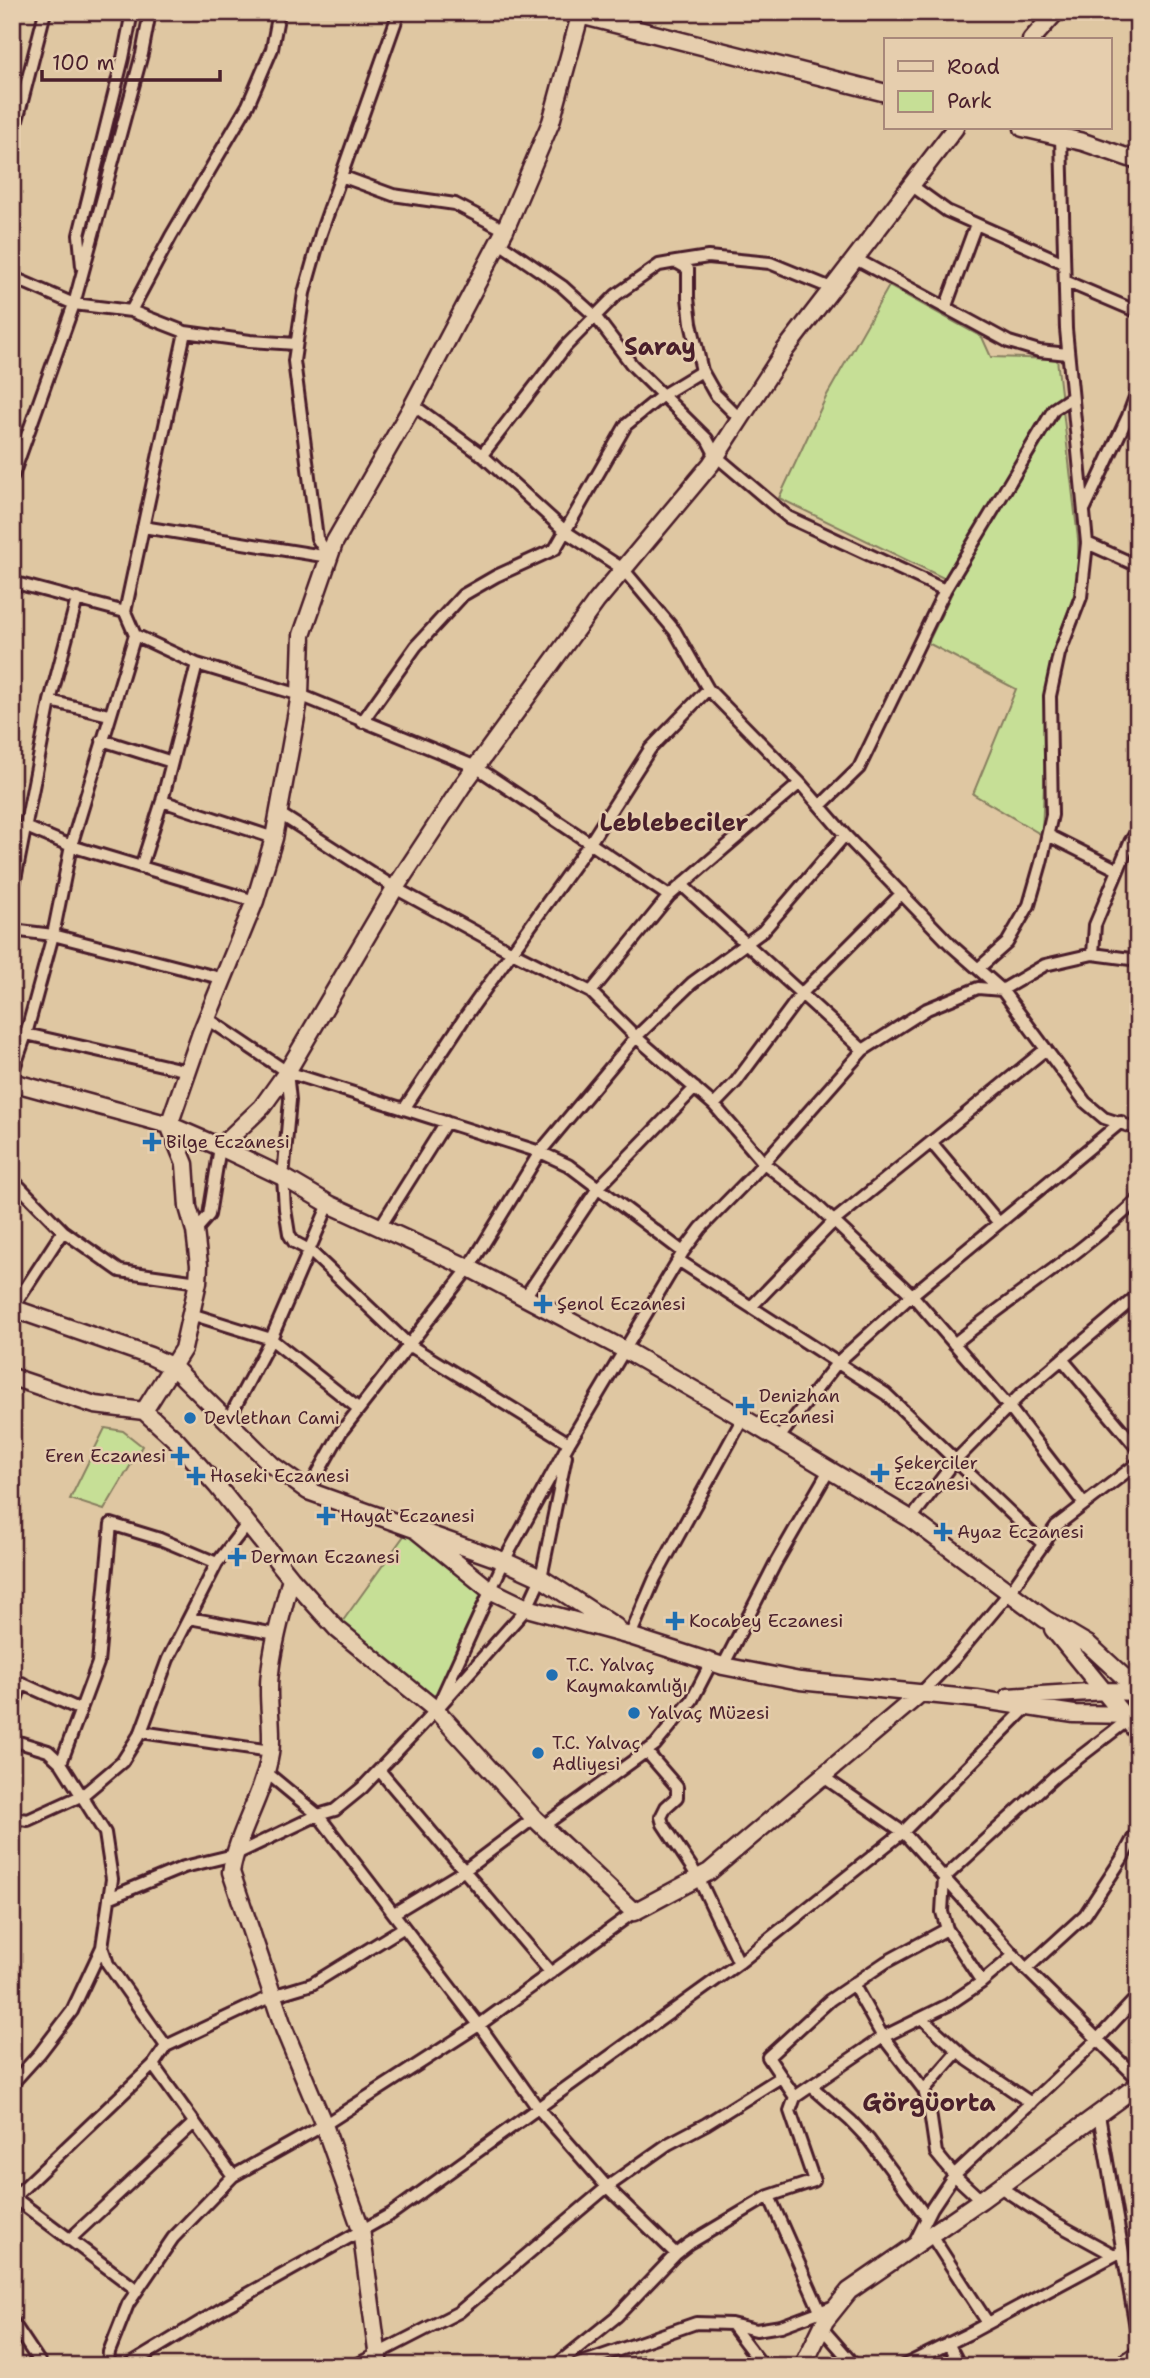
<svg xmlns="http://www.w3.org/2000/svg" width="1150" height="2378" font-family="'Shantell Sans',sans-serif">
<style>
.green{fill:#c6df96;stroke:#887f60;stroke-width:2}
.lines{fill:none;stroke-linecap:round;stroke-linejoin:round}
.stream{stroke:#7486a1;stroke-width:3.5}
.street-casing{stroke:#4a1f2b;stroke-width:16}
.secondary-casing{stroke:#4a1f2b;stroke-width:21}
.street{stroke:#e6ceae;stroke-width:10}
.secondary{stroke:#e6ceae;stroke-width:16}
.poi-dot{fill:#1f6fb2;stroke:#e6ceae;stroke-width:2.5}
.labels{text-anchor:middle;stroke-width:5;stroke-linejoin:round;paint-order:stroke}
.poi-label{font-size:18px;fill:#4a1f2b;stroke:#e6ceae;text-anchor:start}
.district-label{font-size:24px;font-weight:bold;fill:#4a1f2b;stroke:#e6ceae}
</style>
<rect width="100%" height="100%" fill="#dfc7a2"/>
<filter id="ink" filterUnits="userSpaceOnUse"><feTurbulence type="fractalNoise" baseFrequency=".0143" numOctaves="2"/><feDisplacementMap in="SourceGraphic" scale="14" xChannelSelector="R" yChannelSelector="G"/><feConvolveMatrix kernelMatrix="1 2 1 2 8 2 1 2 1" color-interpolation-filters="sRGB"/></filter>
<g filter="url(#ink)">
<!-- green -->
<path class="green" d="M889,286l93,51 9,20 66,2 21,180 1,42 -20,54 -11,47 -6,153 -69,-41 43,-105 -88,-46 28,-59 -177,-86 48,-103z
M105,1428l18,3 19,15 -38,64 -34,-11z
M411,1526l79,64 -54,120 -99,-81z
M643,2355l5,11h-50z"/>
<g class="lines">
<!-- stream -->
<path class="stream" d="M12,20l2,-8"/>
<!-- street casing -->
<g class="street-casing">
<path id="street" d="M12,140l33,-128
M341,176l52,19 62,9 50,26
M911,185l36,26 117,52
M498,242l64,44 33,30 37,49 75,74 9,17 72,61 157,73 -86,178 -39,38
M854,258l155,84 30,9 29,3
M676,262l32,-5 62,6 61,25
M82,266l-3,-31 44,-177 9,-46
M12,277l62,27 57,7 54,21 65,9 46,3
M1065,281l73,31
M946,306l30,-82
M131,311l40,-75 77,-131 24,-56 7,-37
M413,405l69,50 84,77 57,37 52,62 33,58 92,94 45,52 106,110 51,45 83,112 19,16 34,11
M482,455l84,-109 50,-51 43,-30 17,-3 12,7v29l3,25 11,48 13,23 25,25
M12,478l62,-174 68,-250 8,-42
M1085,508l43,-92 10,-27
M143,527l186,30
M1087,543l51,23
M329,557l-12,-19 -23,-177 10,-68 17,-60 78,-221
M12,582l113,30
M945,590l109,-181 18,-12
M135,635l62,29 103,31 176,72 193,129
M50,701l59,14
M362,722l54,-76 47,-51 33,-19 59,-27 71,-124 38,-31 38,-23
M102,740l70,22
M162,801l112,37
M280,814l115,74 117,64 79,40 45,45 78,68 50,58 49,39 99,93 97,112 75,97
M12,829l14,-2 45,19 184,55
M1048,835l70,35
M141,867l21,-66 35,-137
M682,885l181,165
M12,895l38,-194 27,-102
M12,930l41,5 171,44
M1093,954l2,-29 35,-83 8,-12
M979,968l28,-25 22,-38 12,-42 11,-48 -2,-119 9,-42 22,-57 6,-54 -21,-214 -5,-192
M591,992l78,-96 131,-113
M208,1019l79,53 253,80 28,13 115,87
M26,1034l162,37
M287,1072l3,28 -7,77 2,32 4,25 5,8 15,8 100,95 160,98
M12,1074l14,-40 27,-99 18,-89 64,-211 -10,-23 60,-280
M714,1105l22,-23 66,-89 100,-100
M404,1109l59,-89 127,-177 60,-94 58,-60
M931,1142l68,81
M12,1179l51,52 57,40 78,11
M380,1227l66,-105
M195,1231l14,-16 11,-68
M678,1260l208,134 157,150
M525,1297l73,-109 97,-100
M751,1307l83,-86 212,-172
M12,1309l51,-78
M191,1314l80,25 88,70
M954,1344c61,-50 128,-90 184,-145
M1062,1359l76,90
M228,1420l43,-81 58,-135
M778,1439l59,-76 75,-68 209,-173
M308,1491l33,-59 128,-164 71,-116 96,-115 56,-54 71,-52 82,-96
M911,1519l44,-58 67,-68 116,-98
M189,1618l87,16
M630,1636l25,-58 88,-160
M723,1666l52,-102 54,-94
M12,1679l69,31
M921,1693l33,-34 55,-66 47,-67 82,-63
M436,1710l68,-149 65,-118 114,-191 18,-24 52,-53 110,-125 64,-41 51,-21 24,2 43,-25 48,-11 45,6
M12,1711l10,-28
M141,1732l130,19
M12,1740l36,11 13,12 44,70 7,46 -10,68 -30,64 -32,42 -28,31
M646,1751l31,36v10l-11,10 -5,10 2,7 35,53 41,86
M61,1763l37,-100 13,-139 49,15 57,24
M379,1770l172,203
M266,1772l52,43 161,210 58,82 70,80 69,67
M822,1776l81,56 123,137 112,110
M12,1818l16,2 55,-25 39,-33 19,-30 27,-73 49,-96 31,-40
M543,1826l112,-81 37,-45 19,-37
M109,1898l75,-31 50,-12 84,-40 17,-5 27,-22 74,-78 91,-102 14,-30 25,-122
M394,1913l71,-43 69,-52
M102,1947l6,17 58,82
M1026,1969l59,-54 38,-58 15,-28
M982,1982l-35,-53 -5,-17 2,-34 111,-102 73,-56
M853,1984l30,53 41,53 6,22 6,41 18,22 27,25
M922,2018l46,42 63,43
M153,2065l80,111
M811,2086l40,35 18,19 58,78
M924,2090l34,-39
M795,2097l88,-60 65,-32 34,-23 32,-27
M1099,2115l39,224
M1000,2187l52,34 62,34
M12,2196l125,94
M769,2196l51,115
M12,2199l141,-134 13,-19 106,-50 40,-12 91,-56
M931,2235l57,88
M69,2240l125,-117
M914,2244l18,-36 22,-33 143,-135 41,-44
M12,2321l30,45
M731,2324l32,42
M821,2327l34,39
M948,2343l12,23
M108,2366l1,-14 19,-48 45,-66 60,-62 91,-51 155,-100 155,-113
M127,2366l96,-58 168,-94 348,-251 164,-131 126,-127
M354,2366l105,-54 148,-125 61,-43 38,-20 75,-47
M555,2366l62,-50 59,-62 14,-11 79,-47 45,-15 -24,-70 5,-14 -27,-40 62,-57 56,-38 61,-33
M573,2366l123,-43 35,1 25,6 25,-4 54,-20
M903,2366l65,-32 154,-83
M1116,2366l22,-15"/>
</g>
<!-- secondary casing -->
<g class="secondary-casing">
<path id="secondary" d="M568,12l318,81
M1031,40l25,-28
M1023,128l60,14 55,19
M12,1082l157,43 51,22 63,30 46,27 140,64 156,82 118,68 168,101 134,100 44,26 49,45
M220,1147l42,-40 25,-35 108,-184 67,-102 134,-184 115,-138 74,-114 170,-222
M12,1308l138,48 23,11 99,98 36,26 196,70 37,17 75,49
M12,1377l83,28 49,6 33,30 40,45 74,92 46,51 99,81 98,108 100,94 75,-40 212,-179
M144,1411l39,-62 15,-67 1,-17 -4,-34 -7,-24 -3,-43 -16,-39 32,-92 54,-132 19,-63 26,-143 2,-60 32,-92 79,-138 92,-175 46,-108 30,-110
M411,1526l79,64 37,18 103,28 93,30 77,15 177,18 97,15 64,1
M291,1578c-8,32 -18,63 -21,95 -4,27 4,55 0,81 -7,42 -32,77 -39,118l53,157 40,96 37,104 18,137
M1053,1629l85,104
M1008,1697l97,-6 33,1
M803,2366l22,-45 24,-30 132,-91 157,-115"/>
</g>
<!-- street -->
<use href="#street" class="street"/>
<!-- secondary -->
<use href="#secondary" class="secondary"/>
</g>
</g>
<!-- markers -->
<g class="poi-dot">
<path d="M148.5 1131.5h7v7h7v7h-7v7h-7v-7h-7v-7h7z"/>
<path d="M539.5 1293.5h7v7h7v7h-7v7h-7v-7h-7v-7h7z"/>
<path d="M741.5 1395.5h7v7h7v7h-7v7h-7v-7h-7v-7h7z"/>
<circle cx="190" cy="1418" r="7"/>
<path d="M176.5 1445.5h7v7h7v7h-7v7h-7v-7h-7v-7h7z"/>
<path d="M876.5 1462.5h7v7h7v7h-7v7h-7v-7h-7v-7h7z"/>
<path d="M192.5 1465.5h7v7h7v7h-7v7h-7v-7h-7v-7h7z"/>
<path d="M322.5 1505.5h7v7h7v7h-7v7h-7v-7h-7v-7h7z"/>
<path d="M939.5 1521.5h7v7h7v7h-7v7h-7v-7h-7v-7h7z"/>
<path d="M233.5 1546.5h7v7h7v7h-7v7h-7v-7h-7v-7h7z"/>
<path d="M671.5 1610.5h7v7h7v7h-7v7h-7v-7h-7v-7h7z"/>
<circle cx="552" cy="1675" r="7"/>
<circle cx="634" cy="1713" r="7"/>
<circle cx="538" cy="1753" r="7"/>
</g>
<g class="labels">
<!-- poi labels -->
<g class="poi-label">
<text x="166" y="1148">Bilge Eczanesi</text>
<text x="557" y="1310">Şenol Eczanesi</text>
<text x="759" y="1402">Denizhan<tspan x="759" dy="21">Eczanesi</tspan></text>
<text x="204" y="1424">Devlethan Cami</text>
<text x="166" y="1462" text-anchor="end">Eren Eczanesi</text>
<text x="894" y="1469">Şekerciler<tspan x="894" dy="21">Eczanesi</tspan></text>
<text x="210" y="1482">Haseki Eczanesi</text>
<text x="340" y="1522">Hayat Eczanesi</text>
<text x="957" y="1538">Ayaz Eczanesi</text>
<text x="251" y="1563">Derman Eczanesi</text>
<text x="689" y="1627">Kocabey Eczanesi</text>
<text x="566" y="1671">T.C. Yalvaç<tspan x="566" dy="21">Kaymakamlığı</tspan></text>
<text x="648" y="1719">Yalvaç Müzesi</text>
<text x="552" y="1749">T.C. Yalvaç<tspan x="552" dy="21">Adliyesi</tspan></text>
</g>
<!-- district labels -->
<g class="district-label">
<text x="660" y="355">Saray</text>
<text x="674" y="831">Leblebeciler</text>
<text x="929" y="2111">Görgüorta</text>
</g>
</g>
<!-- margin -->
<rect width="1150" height="2378" fill="none" stroke="#e6ceae" stroke-width="42"/>
<rect x="21" y="21" width="1108" height="2336" fill="none" stroke="#4a1f2b" stroke-width="2.5" filter="url(#ink)"/>
<!-- legend -->
<rect x="884" y="38" width="228" height="91" fill="#e6ceae" stroke="#a8887a" stroke-width="2"/>
<rect x="898" y="61" width="35" height="10" fill="#e6ceae" stroke="#a8887a" stroke-width="2"/>
<text x="947" y="74" font-size="21" fill="#4a1f2b">Road</text>
<rect x="898" y="91" width="35" height="21" fill="#c6df96" stroke="#a8887a" stroke-width="2"/>
<text x="947" y="108" font-size="21" fill="#4a1f2b">Park</text>
<!-- scale -->
<path d="M42 70v10h178v-10" fill="none" stroke="#4a1f2b" stroke-width="3.5"/>
<text x="52" y="70" font-size="21" fill="#4a1f2b" stroke="#e6ceae" stroke-width="5" paint-order="stroke">100 m</text>
</svg>
